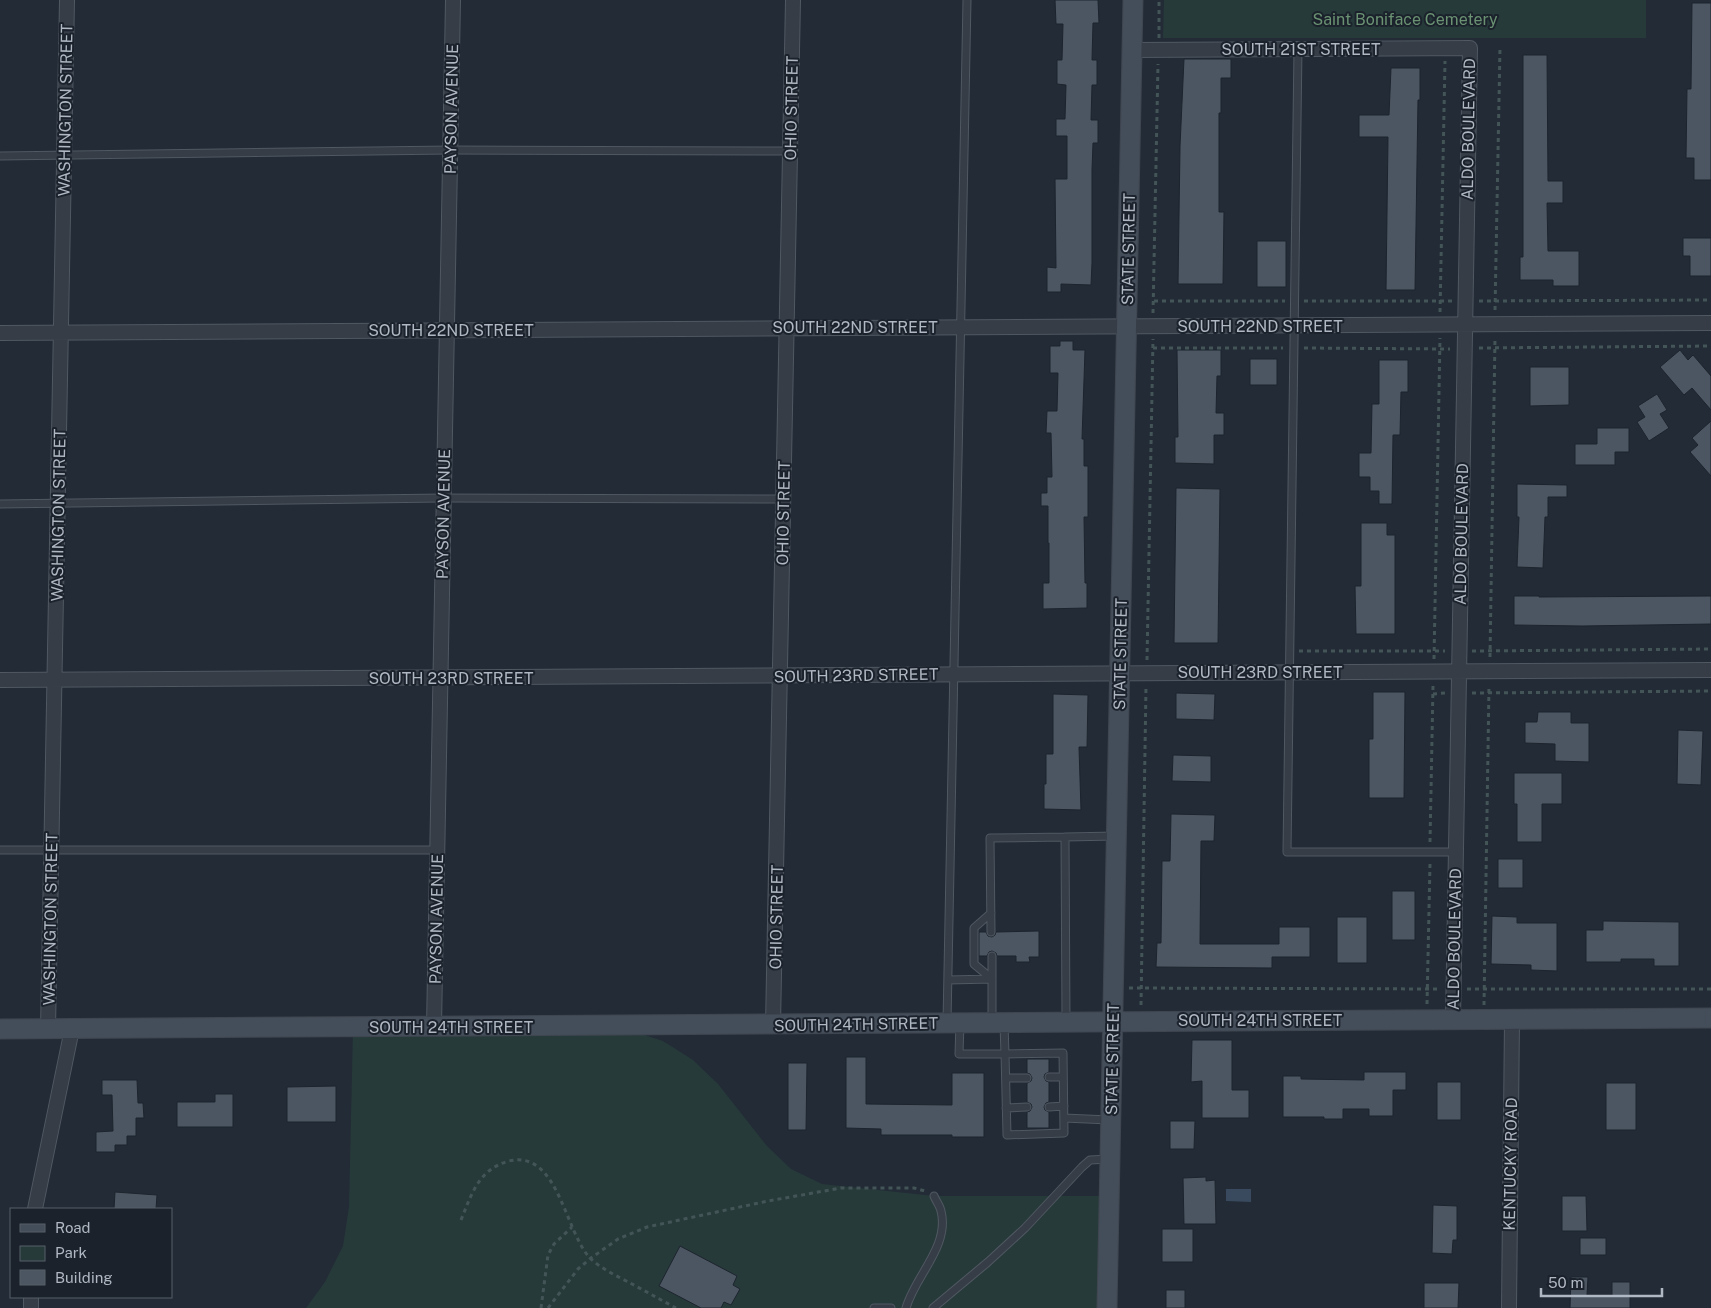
<svg xmlns="http://www.w3.org/2000/svg" width="1711" height="1308" font-family="'Public Sans',sans-serif">
<style>
.green{fill:#273a3a}
.water{fill:#394a5f}
.building{fill:#4b5662;stroke:#1d242e}
.lines{fill:none;stroke-linecap:round;stroke-linejoin:round}
.lane-casing{stroke:#505862;stroke-width:9}
.street-casing{stroke:#505862;stroke-width:16}
.secondary-casing{stroke:#3f4650;stroke-width:21}
.path{stroke:#445557;stroke-width:3;stroke-dasharray:4 4;stroke-linecap:butt}
.lane{stroke:#363d47;stroke-width:7}
.street{stroke:#363d47;stroke-width:14}
.secondary{stroke:#444d5a;stroke-width:19}
.labels{text-anchor:middle;stroke-width:4;stroke-linejoin:round;paint-order:stroke}
.park-label{font-size:16px;fill:#6a9272;stroke:#1b222c}
.street-label{font-size:16px;fill:#b0b8c3;stroke:#1b222c}
</style>
<rect width="100%" height="100%" fill="#222b36"/>
<!-- green -->
<path class="green" d="M1164,0h482v38h-483z
M617,1026l46,15 30,19 25,24 49,62 24,23 31,15 112,12h176l-3,112h-801l19,-26 18,-36 6,-39 4,-180z"/>
<!-- water -->
<path class="water" d="M1226,1189h25v13l-25,-1z"/>
<!-- building -->
<path class="building" d="M1055,0h43l1,23h-6l-1,37h5v25h-5l-1,35h7v23h-5l-1,27v93l-1,22 -30,-1v8h-14v-25l9,1 -1,-89h12v-43h-11v-17h9l1,-34 -9,-1v-24h5l1,-36h-7z
M1692,3h19v177h-17v-22h-8l1,-69h4z
M1523,55h24l1,126h15v22h-16l1,48h31v35h-26v-6h-33v-23h3z
M1184,59h47v19h-10v35h-2v99h5l-1,72h-45l2,-138z
M1391,68h29v32h-2l-3,190h-29l2,-153h-29v-22h30z
M1683,238h28v38h-21v-20h-7z
M1257,241h29v46h-29z
M1060,341h13v9h12l-3,89h2v27h4v51h-4l1,66h2v25l-44,1v-26h6v-40h-1v-37h-7v-13h6v-16h5l-1,-44h-5l1,-22h10l1,-38h-8v-27h10z
M1177,350h44v26h-4l-1,37h8v22h-10v29l-39,-1v-26h3z
M1680,350l8,10 5,-5 18,21v34l-19,-22 -8,7 -24,-28z
M1250,359h27v26h-27z
M1379,360h29v32h-7l-1,43h-7l-1,69h-13v-13h-9v-14h-11v-24h12l1,-49h7z
M1530,367h39v38l-39,1z
M1657,394l10,16 -7,4 9,14 -20,13 -12,-19 8,-5 -7,-11z
M1711,421v55l-21,-24 8,-7 -6,-7z
M1597,428h32v24h-14v13h-40v-21h22z
M1517,484l50,1v12h-19v20h-3l-2,51 -26,-1 2,-50h-2z
M1176,488l44,1 -2,154h-44z
M1361,523h26v12h8v99h-39l-1,-48h6z
M1514,596h25v1l172,-1v28l-129,2 -68,-1z
M1373,692h32l-1,106h-35v-59h4z
M1176,693l39,1 -1,26 -38,-1z
M1053,694l35,1 -1,52h-8l2,63 -37,-1v-25h2v-30h7z
M1538,712h33v11h18v39l-34,-1v-17l-30,-1v-21h12z
M1678,730l25,1 -2,54 -24,-1z
M1173,755l38,1v26l-39,-1z
M1514,773h48v31h-20v38h-25v-38h-3z
M1171,814l44,1 -1,26h-13l-1,103h79v-17h31v30h-38v11l-116,-1 1,-24h4l1,-82h8z
M1498,859h25v29h-25z
M1392,891h23v49h-23z
M1492,916l25,1v6h40v48l-26,-1v-5l-40,-1z
M1337,917h30v46h-30z
M1603,921l76,1v44h-25v-7h-33v3h-35v-32h17z
M1039,931v26h-10l1,5h-14v-6h-19l-1,-3 -4,-2 -3,1 -2,4h-8v-24h7l2,4 4,1 3,-2 1,-3z
M1192,1040h40v50h17v28h-47v-37l-11,1z
M846,1057h20v47l86,1v-32h32v64h-32v-2h-71v-6l-35,-1z
M1027,1059h22v13l-4,2 -1,3 2,4 3,1v20l-3,1 -2,4 1,3 4,2v16h-22v-16l3,-1 2,-4 -1,-3 -4,-2v-19l4,-2 1,-3 -2,-4 -3,-1z
M788,1063h19l-1,67h-18z
M1364,1072h42v18h-13v26h-24v-7h-26v10h-19v-2h-41v-41h18v3l63,1z
M102,1080h35l1,23h5l1,15h-8v18h-9v9h-12v7h-19v-20l17,-1 -1,-36h-10z
M1437,1082h24v38h-24z
M1606,1083h30v47h-30z
M336,1086v36h-49v-35z
M215,1094h18v33h-56v-25h38z
M1170,1121h25l-1,28h-24z
M1206,1177v4l9,-1 1,44h-32l-1,-46z
M115,1192l42,3 -1,14h-42z
M1562,1196h24l1,35h-25z
M1433,1205l24,1v34h-4l-1,14 -20,-1z
M1162,1229h31v33h-31z
M1580,1238h26v17h-26z
M680,1246l57,30 -4,9 7,4 -9,16 -7,-3 -3,6h-20l-42,-22z
M1571,1277h17l-1,18h25v-13h18v26h-60z
M1424,1283h35l-1,25h-34z
M1166,1290h19v18h-19z"/>
<g class="lines">
<!-- lane casing -->
<g class="lane-casing">
<path id="lane" d="M1298,49l-11,803h168
M0,156l450,-6 340,1
M0,504l443,-6 341,1
M0,850h437
M991,913l-17,15v36l18,15
M991,932l-1,-94 75,-1
M992,956v66
M948,980l44,-1
M1066,1020l-1,-183 51,-1
M947,1022l20,-1022
M960,1023l-1,31h46l-1,-30
M1063,1053l1,80 -57,2 -2,-81z
M1049,1077h14
M1006,1078h21
M1049,1107l15,-1
M1006,1108l21,-1
M1064,1118l45,2
M874,1308h17
M906,1308c9,-32 44,-62 35,-97 -1,-5 -5,-10 -7,-15
M933,1308l55,-46 37,-34 57,-61 8,-7 19,-1"/>
</g>
<!-- street casing -->
<g class="street-casing">
<path id="street" d="M1132,50l338,-2 -17,972
M0,333l1711,-10
M0,680l1711,-10
M773,1025l20,-1025
M434,1027l19,-1027
M48,1029l19,-1029
M35,1209l37,-180
M31,1297v11
M1509,1308l3,-288"/>
</g>
<!-- secondary casing -->
<g class="secondary-casing">
<path id="secondary" d="M0,1029l1711,-11
M1107,1308l26,-1308"/>
</g>
<!-- path -->
<path class="path" d="M1159,38v-38
M1154,301h131
M1304,301h149
M1479,301l232,-1
M1495,310l5,-263
M1440,312l5,-251
M1153,313l5,-249
M1153,348h130
M1304,348l146,1
M1479,348l232,-2
M1299,651h146
M1472,651l239,-2
M1490,657l5,-319
M1434,659l6,-321
M1147,660l6,-321
M1472,693l239,-2
M1433,694l12,-1
M1430,842l3,-156
M1129,988l311,1
M1467,989h244
M1427,1004l3,-141
M1141,1005l5,-319
M1484,1005l5,-319
M461,1220c11,-27 18,-51 48,-59 49,-12 56,71 81,97 11,11 29,19 42,26 15,8 29,16 44,24
M541,1308l7,-53 6,-11 18,-17
M548,1308l30,-39 13,-11 27,-19 29,-12 121,-26 73,-13h73l11,3"/>
<!-- lane -->
<use href="#lane" class="lane"/>
<!-- street -->
<use href="#street" class="street"/>
<!-- secondary -->
<use href="#secondary" class="secondary"/>
</g>
<g class="labels">
<!-- park labels -->
<g class="park-label">
<text x="1405" y="25">Saint Boniface Cemetery</text>
</g>
<!-- street labels -->
<g class="street-label">
<text x="1301" y="55">SOUTH 21ST STREET</text>
<text transform="translate(791 108) rotate(-89)" y="6">OHIO STREET</text>
<text transform="translate(451 109) rotate(-89)" y="6">PAYSON AVENUE</text>
<text transform="translate(65 110) rotate(-89)" y="6">WASHINGTON STREET</text>
<text transform="translate(1468 129) rotate(-89)" y="6">ALDO BOULEVARD</text>
<text transform="translate(1128 249) rotate(-89)" y="6">STATE STREET</text>
<text x="1260" y="332">SOUTH 22ND STREET</text>
<text x="855" y="333">SOUTH 22ND STREET</text>
<text x="451" y="336">SOUTH 22ND STREET</text>
<text transform="translate(783 513) rotate(-89)" y="6">OHIO STREET</text>
<text transform="translate(443 514) rotate(-89)" y="6">PAYSON AVENUE</text>
<text transform="translate(58 515) rotate(-89)" y="6">WASHINGTON STREET</text>
<text transform="translate(1461 534) rotate(-89)" y="6">ALDO BOULEVARD</text>
<text transform="translate(1120 654) rotate(-89)" y="6">STATE STREET</text>
<text x="1260" y="678">SOUTH 23RD STREET</text>
<text transform="translate(856 675) rotate(-1)" y="6">SOUTH 23RD STREET</text>
<text x="451" y="684">SOUTH 23RD STREET</text>
<text transform="translate(776 917) rotate(-89)" y="6">OHIO STREET</text>
<text transform="translate(50 919) rotate(-89)" y="6">WASHINGTON STREET</text>
<text transform="translate(436 919) rotate(-89)" y="6">PAYSON AVENUE</text>
<text transform="translate(1454 939) rotate(-89)" y="6">ALDO BOULEVARD</text>
<text x="1260" y="1026">SOUTH 24TH STREET</text>
<text transform="translate(856 1024) rotate(-1)" y="6">SOUTH 24TH STREET</text>
<text x="451" y="1033">SOUTH 24TH STREET</text>
<text transform="translate(1112 1059) rotate(-89)" y="6">STATE STREET</text>
<text transform="translate(1510 1164) rotate(-89)" y="6">KENTUCKY ROAD</text>
</g>
</g>
<!-- legend -->
<rect x="10" y="1208" width="162" height="90" fill="#1b222c" stroke="#575e68"/>
<rect x="20" y="1224" width="25" height="8" fill="#444d5a" stroke="#575e68"/>
<text x="55" y="1233" font-size="15" fill="#b0b8c3">Road</text>
<rect x="20" y="1246" width="25" height="15" fill="#273a3a" stroke="#575e68"/>
<text x="55" y="1258" font-size="15" fill="#b0b8c3">Park</text>
<rect x="20" y="1270" width="25" height="15" fill="#4b5662" stroke="#575e68"/>
<text x="55" y="1283" font-size="15" fill="#b0b8c3">Building</text>
<!-- scale -->
<path d="M1541 1288v8h121v-8" fill="none" stroke="#b0b8c3" stroke-width="2.5"/>
<text x="1548" y="1288" font-size="15" fill="#b0b8c3" stroke="#1b222c" stroke-width="4" paint-order="stroke">50 m</text>
</svg>
